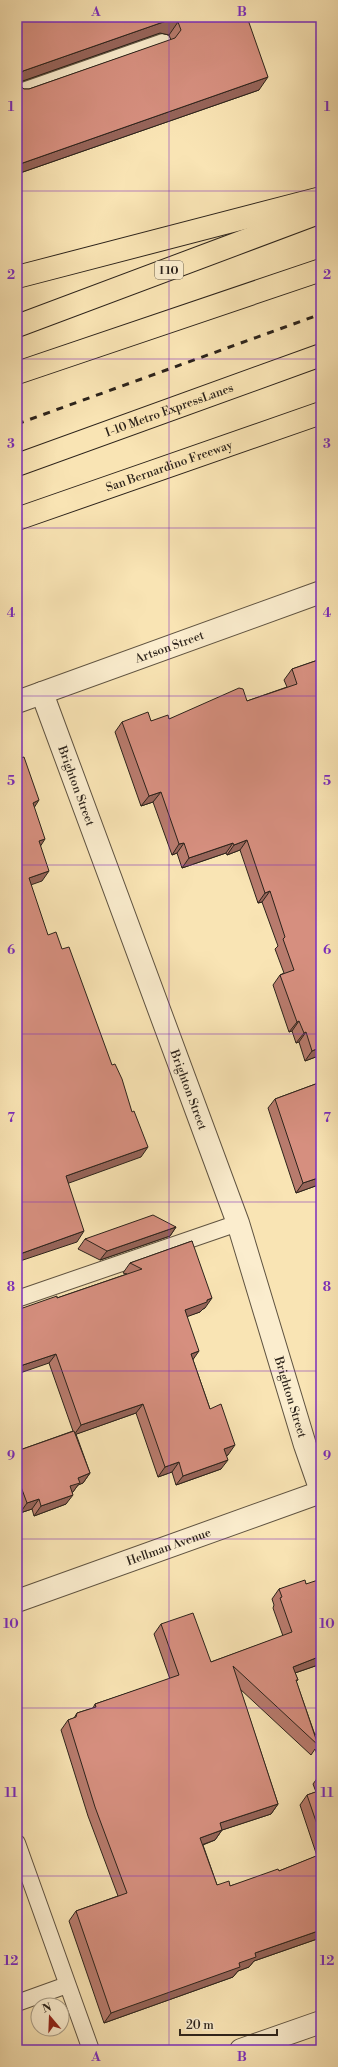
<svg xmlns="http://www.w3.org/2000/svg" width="338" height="2067" font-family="'Libre Bodoni',serif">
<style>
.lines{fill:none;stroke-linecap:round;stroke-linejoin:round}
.stream{stroke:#737f79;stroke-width:10}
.service-casing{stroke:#5f5341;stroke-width:18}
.minor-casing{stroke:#5f5341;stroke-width:24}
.tertiary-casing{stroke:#5f5341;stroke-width:24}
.motorway-casing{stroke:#2c231b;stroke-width:24}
.service{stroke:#fbedce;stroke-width:16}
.minor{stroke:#fbedce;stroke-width:22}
.tertiary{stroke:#fbedce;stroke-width:22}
.motorway{stroke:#f9e4b4;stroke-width:22}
.rail{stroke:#2c231b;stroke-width:3;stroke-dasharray:7 7;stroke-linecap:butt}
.wall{fill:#b87b6d;stroke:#2c231b;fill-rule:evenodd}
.shaded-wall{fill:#966459;stroke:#2c231b}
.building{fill:#d68f7f;stroke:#2c231b}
.grid{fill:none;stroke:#7b2cbf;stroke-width:1;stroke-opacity:0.55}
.labels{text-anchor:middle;stroke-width:3.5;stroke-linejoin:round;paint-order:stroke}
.shield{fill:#fbedce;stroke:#6a6051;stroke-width:1}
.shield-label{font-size:11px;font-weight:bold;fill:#2c231b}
.street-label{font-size:12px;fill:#2c231b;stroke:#fbedce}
.neatline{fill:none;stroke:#7b2cbf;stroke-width:1.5}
.grid-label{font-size:13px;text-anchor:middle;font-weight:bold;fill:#7b2cbf}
</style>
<rect width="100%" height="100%" fill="#f9e4b4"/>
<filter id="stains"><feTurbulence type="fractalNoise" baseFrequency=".005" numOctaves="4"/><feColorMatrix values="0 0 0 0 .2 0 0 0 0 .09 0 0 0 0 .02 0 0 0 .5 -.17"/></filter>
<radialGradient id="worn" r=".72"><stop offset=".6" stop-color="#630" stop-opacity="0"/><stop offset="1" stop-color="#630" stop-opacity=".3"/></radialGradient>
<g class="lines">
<!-- stream -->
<path class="stream" d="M318,17l3,2"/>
<!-- service casing -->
<g class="service-casing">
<path id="service" d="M17,93l146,-51
M17,1299l221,-76
M17,1843l74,207
M17,2003l50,-18"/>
</g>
<!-- minor casing -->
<g class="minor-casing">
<g id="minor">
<path id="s1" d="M42,693l196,530 67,222 16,46"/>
<path id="s2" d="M17,702l304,-110"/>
<path d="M241,2050l80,-28"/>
</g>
</g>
<!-- tertiary casing -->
<g class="tertiary-casing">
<g id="tertiary">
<path id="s3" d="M17,1601l304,-109"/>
</g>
</g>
<!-- motorway casing -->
<g class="motorway-casing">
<g id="motorway">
<path d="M17,277l304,-79"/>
<path d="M17,326l304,-114"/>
<path d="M17,373l304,-103"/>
<path id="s4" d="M17,465l304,-110"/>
<path id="s5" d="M17,519l304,-106"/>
</g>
</g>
<!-- service -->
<use href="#service" class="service"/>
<!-- minor -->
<use href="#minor" class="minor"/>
<!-- tertiary -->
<use href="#tertiary" class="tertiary"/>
<!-- motorway -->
<use href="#motorway" class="motorway"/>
<!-- rail -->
<path class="rail" d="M17,424l304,-110"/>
</g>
<!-- wall -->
<path class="wall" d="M17,17h230l12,73 -242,84zM160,33l9,2 2,5 -142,49h-5l-7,-5v-1z
M321,659v396l-16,6 -6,-19 -3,1 -4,-12 -3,1 -16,-47 7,-10 4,-2 -9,-24 3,-3 -16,-44 -4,1 -18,-53 -13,5 -1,-2 -44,15 -5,-15 -5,2 -19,-53 -12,4 -26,-74 7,-10 29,-1 18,-2 78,-18 40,-14 -3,-7 8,-11z
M321,1082v102l-25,9 -28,-85 7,-9z
M176,1227l-6,9 -70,24 -22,-11 7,-10z
M192,1241l13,67 -2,1 -3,3 -13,4 6,44 17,49 18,46 -2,1 -5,13 -45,16 -4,-13 -14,5 -22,-64 -60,21 14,39 -7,10 -5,2 -6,8 -6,11 -32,12 -2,-7 -12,4 -3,-8v-54l56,-20 -24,-68 8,-65 70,-24 -4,-1 7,-10z
M306,1584l15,3v77l-26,9 3,7 -2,1 19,54 4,-6h2v37l-6,-17 -4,6 -71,-66 38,115 -7,10 -49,16 -7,10 -12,5 14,40 13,1 49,-15 38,-15 -17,-51 7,-10 9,-3 -3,-8 8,-11v163l-1,2 -66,23 -5,6 -11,4 -5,6 -129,46 -35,-102 7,-10 42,-15 -30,-80 -27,-86 7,-10 6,-2 3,-5 16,-5 2,-4 75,-25 -16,-45 7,-10 50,38 72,-26 -10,-28 1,-3 -2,-6 7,-10z"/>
<!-- shaded-wall -->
<path class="shaded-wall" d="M169,20l9,2 -9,13 -9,-2 -143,50v-5l6,-7z
M268,77l-9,13 -242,84v-9z
M161,792l-8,10 -12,4 8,-10z
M39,800l-7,11 1,-8z
M45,839l-7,11 1,-9z
M247,840l-7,10 -13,5 7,-10z
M184,843l-7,10 -5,2 7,-11z
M233,843l-7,10 -44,15 7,-10z
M49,871l-7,10 -20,7 7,-10z
M270,891l-8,11 -4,1 7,-10z
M299,1021l-7,10 -3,1 8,-10z
M306,1032l-7,10 -3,1 8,-10z
M321,1047v8l-16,6 7,-10z
M148,1147l-7,10 -83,30 8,-11z
M321,1177v7l-25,9 7,-10z
M176,1227l-6,9 -70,24 7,-9z
M84,1231l-7,11 -60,20v-7z
M212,1298l-7,10 -2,1 -3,3 -22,8 7,-10z
M199,1351l-7,10 -1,-7z
M56,1354l-7,9 -32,11v-7z
M143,1404l-7,9 -62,22 7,-10z
M235,1445l-7,10 -11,4 7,-10z
M228,1460l-7,9 -45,16 7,-9z
M179,1462l-7,10 -14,5 7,-10z
M90,1473l-7,10 -5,2 -5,7 -10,4 7,-10 8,-8z
M73,1495l-7,9 -32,12 7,-10z
M39,1499l-7,10 -12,4 7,-10z
M321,1656v8l-35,12 7,-9z
M278,1804l-7,10 -58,19 7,-10z
M222,1830l-7,10 -22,8 7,-10z
M321,1930v6l-1,2 -66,23 -5,6 -11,4 -5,6 -129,46 7,-10 128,-50 16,-10z"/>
<!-- building -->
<path class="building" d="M17,17h230l21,60 -251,88v-84v3l7,5h5l146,-51 6,-8 -3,-8 -9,-2 -146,51 -6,7z
M321,659v388l-9,4 -6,-19 -2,1 -5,-12 -2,1 -17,-47 14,-5 -11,-31 2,-2 -15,-46 -5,2 -18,-53 -13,5 -1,-2 -44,15 -5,-15 -5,1 -18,-52 -12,4 -27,-74 26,-10 3,9 17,-6 1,4 70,-31 4,1 4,12 50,-17 -5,-15z
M24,757l15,43 -6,3 12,36 -6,2 10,30 -20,7 19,57 8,-3 6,17 7,-2 43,118 3,-1 7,15 10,33 2,-1 14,36 -82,29 18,55 -67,24v-496z
M321,1082v95l-18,6 -28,-84z
M153,1215l23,12 -69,24 -22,-12z
M192,1241l20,57 -5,2v2l-22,8 14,41 -8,3 19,55 11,-5 14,41 -11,4 4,11 -45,16 -4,-14 -14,5 -22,-63 -62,21 -25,-71 -39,13v-57l40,-14v2l85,-29 -12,-6z
M74,1431l16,42 -12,5 2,5 -10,3 3,9 -32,11 -2,-7 -12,4 -10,-27v-25z
M305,1580l1,4 12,-4 3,7v69l-28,11 5,13h-2l22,65 -85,-79 45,138 -58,19 2,7 -22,8 17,47 12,-4 1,5 48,-17 1,2 42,-17v76l-66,23 1,4 -17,6 1,4 -129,46 -35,-102 51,-18 -32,-86 -27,-87 8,-3 1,-4 19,-6 -1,-3 84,-29 -18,-51 32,-11 18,49 81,-30 -12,-34 2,-1 -3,-8z
M319,1729h2v6z
M321,1790v46l-14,-41z"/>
<!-- grid -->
<path class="grid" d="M169,17v2033M17,191h304M17,359h304M17,528h304M17,696h304M17,865h304M17,1034h304M17,1202h304M17,1371h304M17,1539h304M17,1708h304M17,1876h304"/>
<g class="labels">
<!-- shield labels -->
<rect class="shield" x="155" y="261" width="28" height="18" rx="3"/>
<g class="shield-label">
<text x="169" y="274">I 10</text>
</g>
<!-- street labels -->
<g class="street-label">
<text dy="4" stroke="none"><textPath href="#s4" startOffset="162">I-10 Metro ExpressLanes</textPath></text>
<text dy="4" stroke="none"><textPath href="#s5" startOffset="161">San Bernardino Freeway</textPath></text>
<text dy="4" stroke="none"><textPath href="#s2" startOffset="162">Artson Street</textPath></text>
<text dy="4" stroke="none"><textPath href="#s1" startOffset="99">Brighton Street</textPath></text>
<text dy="4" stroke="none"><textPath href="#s1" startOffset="423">Brighton Street</textPath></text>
<text dy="4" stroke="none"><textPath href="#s1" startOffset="747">Brighton Street</textPath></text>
<text dy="4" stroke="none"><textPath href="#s3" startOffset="161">Hellman Avenue</textPath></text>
</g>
</g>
<!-- margin -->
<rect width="338" height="2067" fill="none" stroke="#f9e4b4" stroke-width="44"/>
<!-- north arrow -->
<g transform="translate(50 2017) rotate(341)"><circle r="19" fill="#fbedce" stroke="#a89c86"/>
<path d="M0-3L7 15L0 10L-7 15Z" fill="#8f2418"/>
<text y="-6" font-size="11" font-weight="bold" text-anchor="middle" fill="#2c231b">N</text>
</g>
<!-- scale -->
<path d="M180 2029v6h97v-6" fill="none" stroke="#2c231b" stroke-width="2"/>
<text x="186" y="2029" font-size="12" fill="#2c231b" stroke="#fbedce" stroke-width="3" paint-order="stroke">20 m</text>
<rect x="22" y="22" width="294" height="2023" class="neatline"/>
<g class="grid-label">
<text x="96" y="16">A</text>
<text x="242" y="16">B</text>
<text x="11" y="111">1</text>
<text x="327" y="111">1</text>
<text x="11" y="279">2</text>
<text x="327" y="279">2</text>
<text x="11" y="448">3</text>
<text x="327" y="448">3</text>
<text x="11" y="617">4</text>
<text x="327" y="617">4</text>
<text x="11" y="785">5</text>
<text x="327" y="785">5</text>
<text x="11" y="954">6</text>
<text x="327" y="954">6</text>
<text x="11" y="1122">7</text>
<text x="327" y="1122">7</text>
<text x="11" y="1291">8</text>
<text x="327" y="1291">8</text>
<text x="11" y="1460">9</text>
<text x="327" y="1460">9</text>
<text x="11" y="1628">10</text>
<text x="327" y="1628">10</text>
<text x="11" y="1797">11</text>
<text x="327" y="1797">11</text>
<text x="11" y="1965">12</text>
<text x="327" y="1965">12</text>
<text x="96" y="2061">A</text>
<text x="242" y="2061">B</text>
</g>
<rect width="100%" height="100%" filter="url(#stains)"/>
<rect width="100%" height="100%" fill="url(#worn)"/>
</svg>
